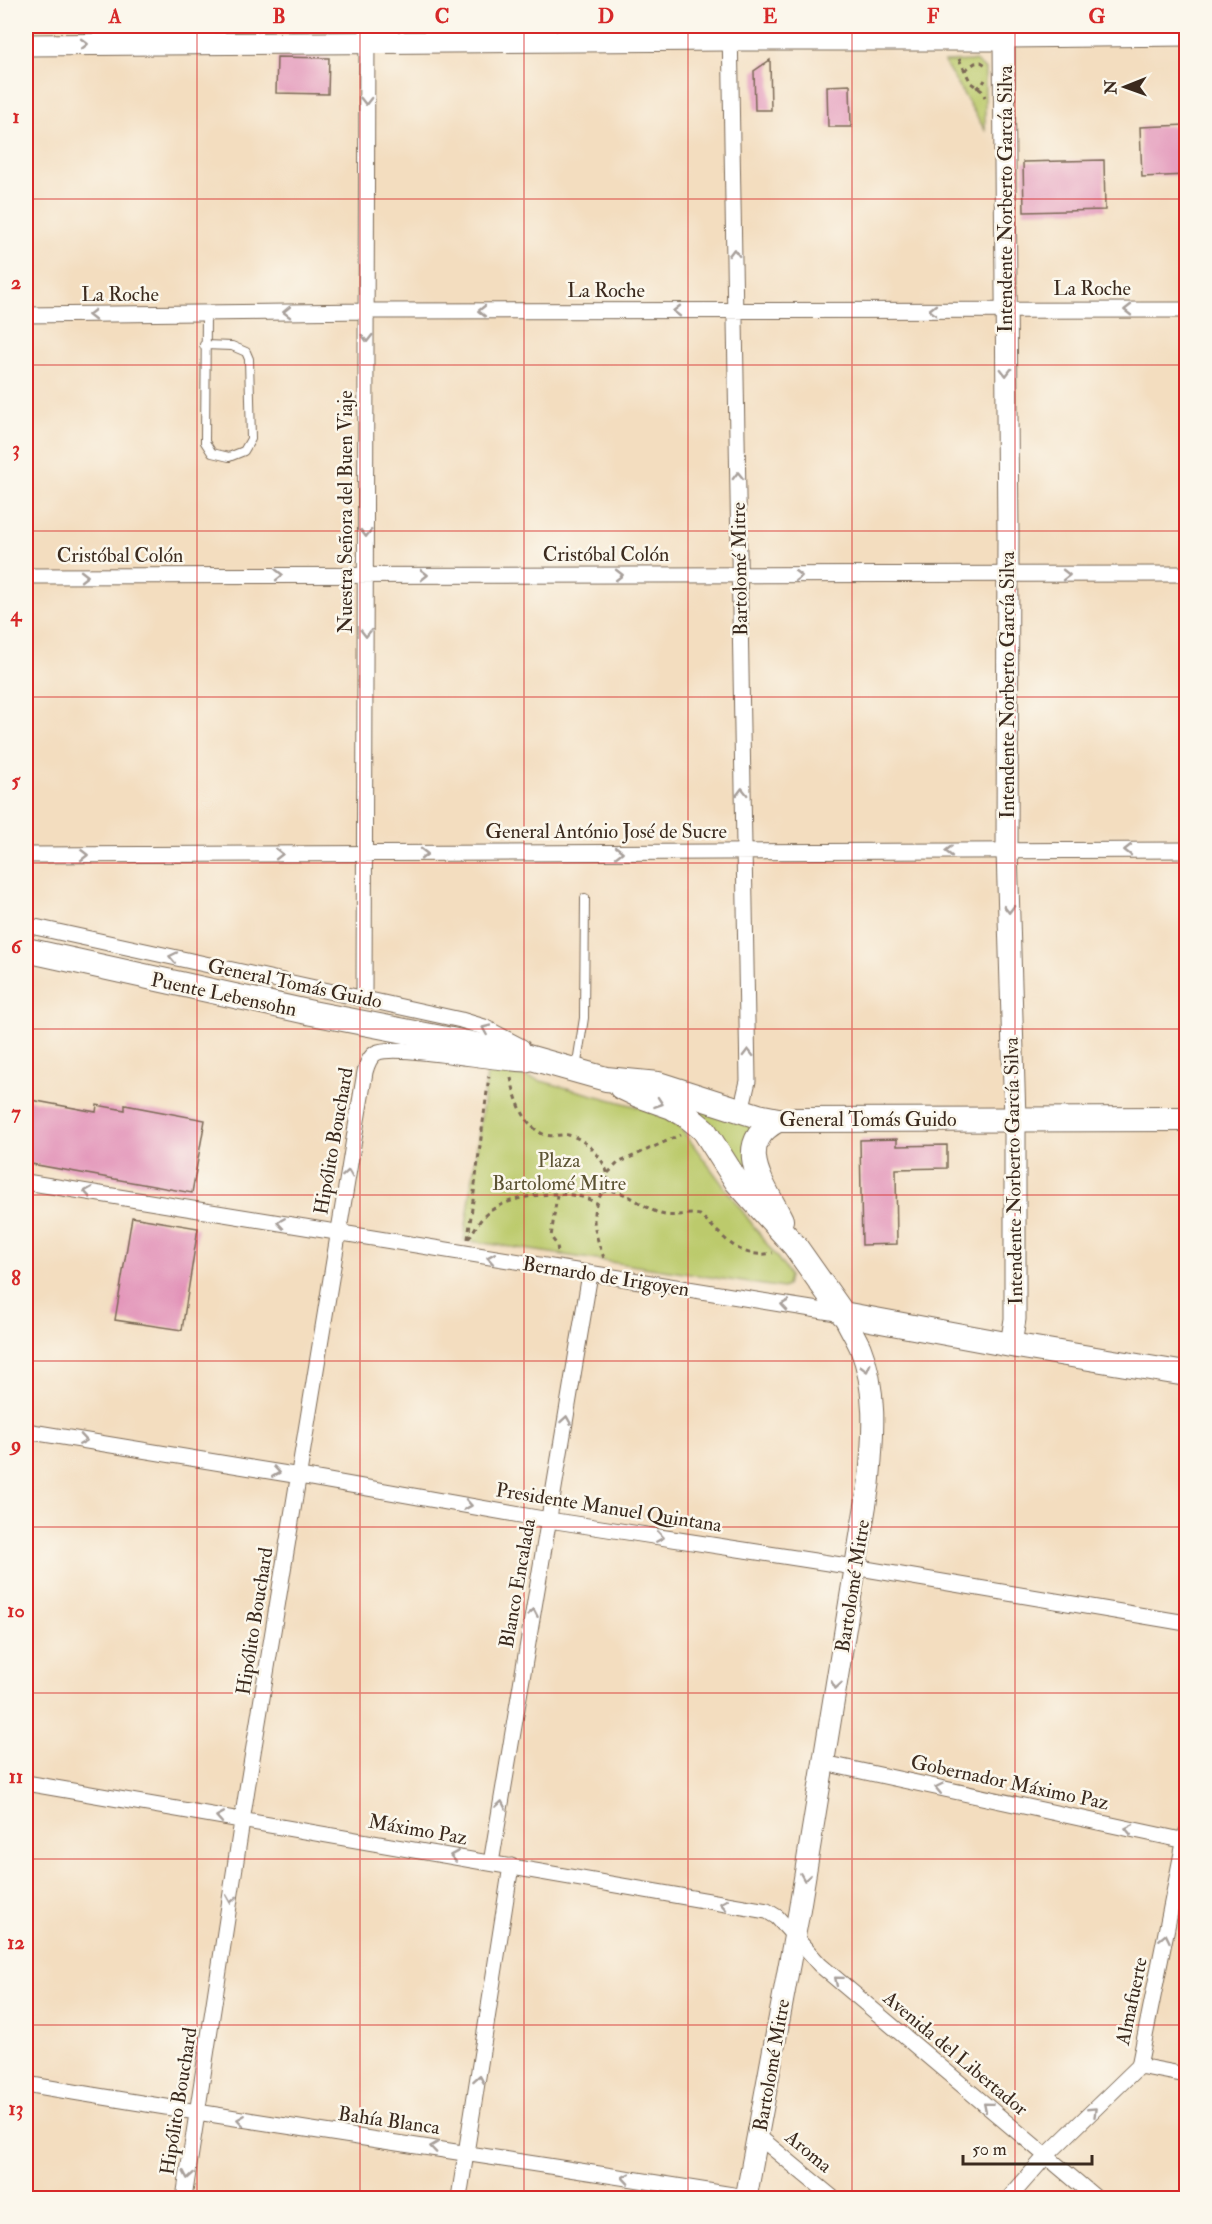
<svg xmlns="http://www.w3.org/2000/svg" width="1212" height="2224" font-family="'IM FELL Double Pica',serif">
<style>
.green{fill:#bcca6c;stroke:#7c7a45;stroke-width:1.5}
.building{fill:#e292b8}
.lines{fill:none;stroke-linecap:round;stroke-linejoin:round}
.lane-casing{stroke:#7b6956;stroke-width:10}
.street-casing{stroke:#7b6956;stroke-width:17}
.secondary-casing{stroke:#7b6956;stroke-width:23}
.primary-casing{stroke:#7b6956;stroke-width:26}
.path{stroke:#7b6956;stroke-width:3;stroke-dasharray:4.5 4.5;stroke-linecap:butt}
.lane{stroke:#fff;stroke-width:8}
.street{stroke:#fff;stroke-width:15}
.secondary{stroke:#fff;stroke-width:21}
.primary{stroke:#fff;stroke-width:24}
.oneway{stroke:#a79f9a}
.grid{fill:none;stroke:#d62828;stroke-width:1.5;stroke-opacity:0.55}
.labels{text-anchor:middle;stroke-width:5;stroke-linejoin:round;paint-order:stroke}
.street-label{font-size:20px;fill:#3b2a1e;stroke:#fbf7ec}
.park-label{font-size:20px;fill:#5b5232;stroke:#fbf7ec}
.neatline{fill:none;stroke:#d62828;stroke-width:2}
.grid-label{font-size:20px;text-anchor:middle;font-weight:bold;fill:#d62828}
</style>
<rect width="100%" height="100%" fill="#fbf7ec"/>
<filter id="ink" filterUnits="userSpaceOnUse"><feTurbulence type="fractalNoise" baseFrequency=".0167" numOctaves="2"/><feDisplacementMap in="SourceGraphic" scale="12" xChannelSelector="R" yChannelSelector="G"/><feConvolveMatrix kernelMatrix="1 2 1 2 8 2 1 2 1" color-interpolation-filters="sRGB"/></filter>
<filter id="wash" filterUnits="userSpaceOnUse"><feTurbulence type="fractalNoise" baseFrequency=".008" numOctaves="4" result="noise"/><feDisplacementMap in="SourceGraphic" scale="24" xChannelSelector="R" yChannelSelector="G"/><feGaussianBlur stdDeviation="1.35" result="paint"/><feColorMatrix in="noise" values="0 0 0 0 0 0 0 0 0 0 0 0 0 0 0 0 0 1.4 0 .05"/><feComposite in="paint" operator="in"/></filter>
<g filter="url(#wash)">
<rect width="100%" height="100%" fill="#f3ddbf"/>
<!-- green -->
<path class="green" d="M975,61l10,8v61l-41,-68z
M488,1067l158,42 31,14 110,148 2,5 -2,10 -4,2 -319,-48z
M673,1100l88,23 4,76z"/>
<g id="blocks">
<!-- building -->
<path class="building" d="M277,57l52,1 -1,36 -52,-1z
M770,60l1,50h-16l-1,-39z
M850,85l1,42h-23l-1,-41z
M1186,125v50l-44,2 -2,-50z
M1104,160l1,50 -81,2 -1,-50z
M26,1099l70,13 1,-7 28,5v-5l80,15 -13,73 -166,-30z
M897,1139v7l50,-1v23l-51,1 1,75 -35,1 -2,-105z
M132,1217l66,11 -16,102 -67,-10z"/>
</g>
</g>
<g filter="url(#ink)">
<use href="#blocks" fill-opacity="0" stroke="#7b6956" stroke-width="1.5"/>
<g class="lines">
<!-- lane casing -->
<g class="lane-casing">
<path id="lane" d="M204,345l28,1 14,6 3,7 2,80 -7,12 -15,6 -17,-4 -7,-11 1,-128
M576,1069l8,-51 1,-120"/>
</g>
<!-- street casing -->
<g class="street-casing">
<path id="street" d="M730,26l18,1055 -7,30
M1004,26v14l182,-2
M26,315l342,-4 818,-1
M26,576l1160,-2
M26,855l1160,-5
M26,925l435,95 23,7 38,20
M364,998l3,-972
M26,1182l817,132
M26,1431l274,45 249,44 305,47 332,56
M824,1763l362,78
M26,1783l741,128 10,6 43,48 276,233
M491,1863l99,-589
M1139,2066l47,9
M26,2084c239,41 480,74 720,113
M758,2136l75,62
M184,2198l63,-409 118,-717c2,-7 4,-15 11,-19 19,-10 121,11 151,11
M459,2198l52,-332
M1009,2198l37,-42 93,-90 47,-233"/>
</g>
<!-- secondary casing -->
<g class="secondary-casing">
<path id="secondary" d="M26,45l703,-5h275l4,496 -1,315 8,268v200l-4,26
M746,2198l53,-286 70,-428c4,-46 9,-93 -9,-137 -5,-11 -12,-22 -17,-33"/>
</g>
<!-- primary casing -->
<g class="primary-casing">
<path id="primary" d="M26,950l286,63 191,37 103,29 52,5 100,32 20,4 408,-1
M621,1087l17,8 34,12 15,9 17,14 33,52 58,64 48,68 168,31 175,29
M778,1120c-47,25 -14,65 3,100"/>
</g>
<!-- path -->
<path class="path" d="M959,59l12,24 11,8 3,6
M965,70l10,-7 6,-1 5,3
M976,88l6,-3 3,-5
M511,1078c4,20 13,49 34,57 7,2 16,-1 23,0 15,3 28,16 35,28 14,24 -8,29 -9,51 -1,14 5,31 10,44
M608,1173l10,-10 62,-28
M603,1192c20,-6 40,16 58,22 13,4 26,-2 39,1 25,21 36,45 73,38
M557,1195l-6,42 6,8 1,8
M469,1238c6,-9 11,-20 20,-26 23,-18 82,-25 107,-9
M468,1239l21,-163"/>
<!-- lane -->
<use href="#lane" class="lane"/>
<!-- street -->
<use href="#street" class="street"/>
<!-- secondary -->
<use href="#secondary" class="secondary"/>
<!-- primary -->
<use href="#primary" class="primary"/>
</g>
<!-- one-way arrows -->
<defs><path id="oneway-chevron" d="M-2-3.5L2.5 0L-2 3.5" fill="none" stroke-width="1.6" stroke-linecap="round" stroke-linejoin="round" transform="scale(1.5)"/></defs>
<g class="oneway">
<use href="#oneway-chevron" transform="translate(84 44)"/>
<use href="#oneway-chevron" transform="translate(366 101) rotate(90)"/>
<use href="#oneway-chevron" transform="translate(734 253) rotate(-91)"/>
<use href="#oneway-chevron" transform="translate(933 310) rotate(180)"/>
<use href="#oneway-chevron" transform="translate(1128 310) rotate(-180)"/>
<use href="#oneway-chevron" transform="translate(482 311) rotate(-180)"/>
<use href="#oneway-chevron" transform="translate(677 311) rotate(-180)"/>
<use href="#oneway-chevron" transform="translate(287 312) rotate(179)"/>
<use href="#oneway-chevron" transform="translate(92 315) rotate(180)"/>
<use href="#oneway-chevron" transform="translate(367 338) rotate(90)"/>
<use href="#oneway-chevron" transform="translate(1006 372) rotate(89)"/>
<use href="#oneway-chevron" transform="translate(738 476) rotate(-91)"/>
<use href="#oneway-chevron" transform="translate(366 533) rotate(91)"/>
<use href="#oneway-chevron" transform="translate(279 575)"/>
<use href="#oneway-chevron" transform="translate(424 575)"/>
<use href="#oneway-chevron" transform="translate(619 575)"/>
<use href="#oneway-chevron" transform="translate(1066 575)"/>
<use href="#oneway-chevron" transform="translate(84 576)"/>
<use href="#oneway-chevron" transform="translate(798 576)"/>
<use href="#oneway-chevron" transform="translate(366 633) rotate(90)"/>
<use href="#oneway-chevron" transform="translate(742 792) rotate(-91)"/>
<use href="#oneway-chevron" transform="translate(1128 850) rotate(180)"/>
<use href="#oneway-chevron" transform="translate(949 851) rotate(180)"/>
<use href="#oneway-chevron" transform="translate(619 852)"/>
<use href="#oneway-chevron" transform="translate(279 854)"/>
<use href="#oneway-chevron" transform="translate(424 854)"/>
<use href="#oneway-chevron" transform="translate(84 855)"/>
<use href="#oneway-chevron" transform="translate(1009 909) rotate(89)"/>
<use href="#oneway-chevron" transform="translate(173 957) rotate(-168)"/>
<use href="#oneway-chevron" transform="translate(486 1029) rotate(-157)"/>
<use href="#oneway-chevron" transform="translate(748 1053) rotate(-91)"/>
<use href="#oneway-chevron" transform="translate(659 1103) rotate(19)"/>
<use href="#oneway-chevron" transform="translate(348 1174) rotate(-81)"/>
<use href="#oneway-chevron" transform="translate(88 1192) rotate(-171)"/>
<use href="#oneway-chevron" transform="translate(281 1223) rotate(-171)"/>
<use href="#oneway-chevron" transform="translate(491 1258) rotate(-170)"/>
<use href="#oneway-chevron" transform="translate(785 1305) rotate(-171)"/>
<use href="#oneway-chevron" transform="translate(866 1368) rotate(75)"/>
<use href="#oneway-chevron" transform="translate(566 1420) rotate(-81)"/>
<use href="#oneway-chevron" transform="translate(83 1440) rotate(9)"/>
<use href="#oneway-chevron" transform="translate(276 1472) rotate(9)"/>
<use href="#oneway-chevron" transform="translate(468 1505) rotate(10)"/>
<use href="#oneway-chevron" transform="translate(660 1537) rotate(9)"/>
<use href="#oneway-chevron" transform="translate(533 1613) rotate(-80)"/>
<use href="#oneway-chevron" transform="translate(836 1685) rotate(99)"/>
<use href="#oneway-chevron" transform="translate(939 1788) rotate(-168)"/>
<use href="#oneway-chevron" transform="translate(501 1805) rotate(-80)"/>
<use href="#oneway-chevron" transform="translate(220 1817) rotate(-170)"/>
<use href="#oneway-chevron" transform="translate(1129 1829) rotate(-168)"/>
<use href="#oneway-chevron" transform="translate(454 1856) rotate(-170)"/>
<use href="#oneway-chevron" transform="translate(805 1877) rotate(99)"/>
<use href="#oneway-chevron" transform="translate(231 1899) rotate(99)"/>
<use href="#oneway-chevron" transform="translate(724 1904) rotate(-170)"/>
<use href="#oneway-chevron" transform="translate(1165 1938) rotate(-78)"/>
<use href="#oneway-chevron" transform="translate(838 1980) rotate(-140)"/>
<use href="#oneway-chevron" transform="translate(479 2079) rotate(-81)"/>
<use href="#oneway-chevron" transform="translate(987 2106) rotate(-140)"/>
<use href="#oneway-chevron" transform="translate(1093 2111) rotate(-44)"/>
<use href="#oneway-chevron" transform="translate(241 2120) rotate(-172)"/>
<use href="#oneway-chevron" transform="translate(434 2147) rotate(-172)"/>
<use href="#oneway-chevron" transform="translate(188 2175) rotate(100)"/>
<use href="#oneway-chevron" transform="translate(626 2178) rotate(-171)"/>
</g>
</g>
<!-- grid -->
<path class="grid" d="M197,26v2172M360,26v2172M524,26v2172M688,26v2172M852,26v2172M1015,26v2172M26,199h1160M26,365h1160M26,531h1160M26,697h1160M26,863h1160M26,1029h1160M26,1195h1160M26,1361h1160M26,1527h1160M26,1693h1160M26,1859h1160M26,2025h1160"/>
<g class="labels">
<!-- street labels -->
<g class="street-label">
<text transform="translate(1005 199) rotate(-90)" y="7">Intendente Norberto García Silva</text>
<text x="1092" y="295">La Roche</text>
<text x="606" y="297">La Roche</text>
<text x="120" y="301">La Roche</text>
<text transform="translate(345 512) rotate(-90)" y="7">Nuestra Señora del Buen Viaje</text>
<text x="606" y="561">Cristóbal Colón</text>
<text x="120" y="562">Cristóbal Colón</text>
<text transform="translate(739 569) rotate(-91)" y="7">Bartolomé Mitre</text>
<text transform="translate(1007 685) rotate(-90)" y="7">Intendente Norberto García Silva</text>
<text x="606" y="838">General António José de Sucre</text>
<text transform="translate(295 983) rotate(12)" y="7">General Tomás Guido</text>
<text transform="translate(224 994) rotate(12)" y="7">Puente Lebensohn</text>
<text x="868" y="1126">General Tomás Guido</text>
<text transform="translate(333 1141) rotate(-80)" y="7">Hipólito Bouchard</text>
<text transform="translate(1013 1171) rotate(-91)" y="7">Intendente Norberto García Silva</text>
<text transform="translate(606 1276) rotate(9)" y="7">Bernardo de Irigoyen</text>
<text transform="translate(609 1507) rotate(9)" y="7">Presidente Manuel Quintana</text>
<text transform="translate(517 1583) rotate(-80)" y="7">Blanco Encalada</text>
<text transform="translate(852 1586) rotate(-81)" y="7">Bartolomé Mitre</text>
<text transform="translate(254 1621) rotate(-81)" y="7">Hipólito Bouchard</text>
<text transform="translate(1010 1782) rotate(12)" y="7">Gobernador Máximo Paz</text>
<text transform="translate(418 1829) rotate(10)" y="7">Máximo Paz</text>
<text transform="translate(1131 2001) rotate(-78)" y="7">Almafuerte</text>
<text transform="translate(956 2053) rotate(40)" y="7">Avenida del Libertador</text>
<text transform="translate(771 2065) rotate(-80)" y="7">Bartolomé Mitre</text>
<text transform="translate(178 2101) rotate(-81)" y="7">Hipólito Bouchard</text>
<text transform="translate(389 2120) rotate(8)" y="7">Bahía Blanca</text>
<text transform="translate(809 2151) rotate(40)" y="7">Aroma</text>
</g>
<!-- park labels -->
<g class="park-label">
<text x="559" y="1167">Plaza<tspan x="559" dy="23">Bartolomé Mitre</tspan></text>
</g>
</g>
<!-- margin -->
<rect width="1212" height="2224" fill="none" stroke="#fbf7ec" stroke-width="66"/>
<!-- north arrow -->
<g transform="translate(1125 87) rotate(269)" stroke="#fbf7ec" stroke-width="4.5" paint-order="stroke">
<path d="M0-4.5L10 22L0 15L-10 22Z" fill="#3b2a1e"/>
<text y="-9" font-size="16" font-weight="bold" text-anchor="middle" fill="#3b2a1e">N</text>
</g>
<!-- scale -->
<path d="M963 2155v9h129v-9" fill="none" stroke="#3b2a1e" stroke-width="3"/>
<text x="972" y="2155" font-size="18" fill="#3b2a1e" stroke="#fbf7ec" stroke-width="4.5" paint-order="stroke">50 m</text>
<rect x="33" y="33" width="1146" height="2158" class="neatline"/>
<g class="grid-label">
<text x="115" y="23">A</text>
<text x="279" y="23">B</text>
<text x="442" y="23">C</text>
<text x="606" y="23">D</text>
<text x="770" y="23">E</text>
<text x="933" y="23">F</text>
<text x="1097" y="23">G</text>
<text x="16" y="123">1</text>
<text x="16" y="289">2</text>
<text x="16" y="455">3</text>
<text x="16" y="621">4</text>
<text x="16" y="787">5</text>
<text x="16" y="953">6</text>
<text x="16" y="1119">7</text>
<text x="16" y="1285">8</text>
<text x="16" y="1451">9</text>
<text x="16" y="1617">10</text>
<text x="16" y="1783">11</text>
<text x="16" y="1949">12</text>
<text x="16" y="2115">13</text>
</g>
</svg>
